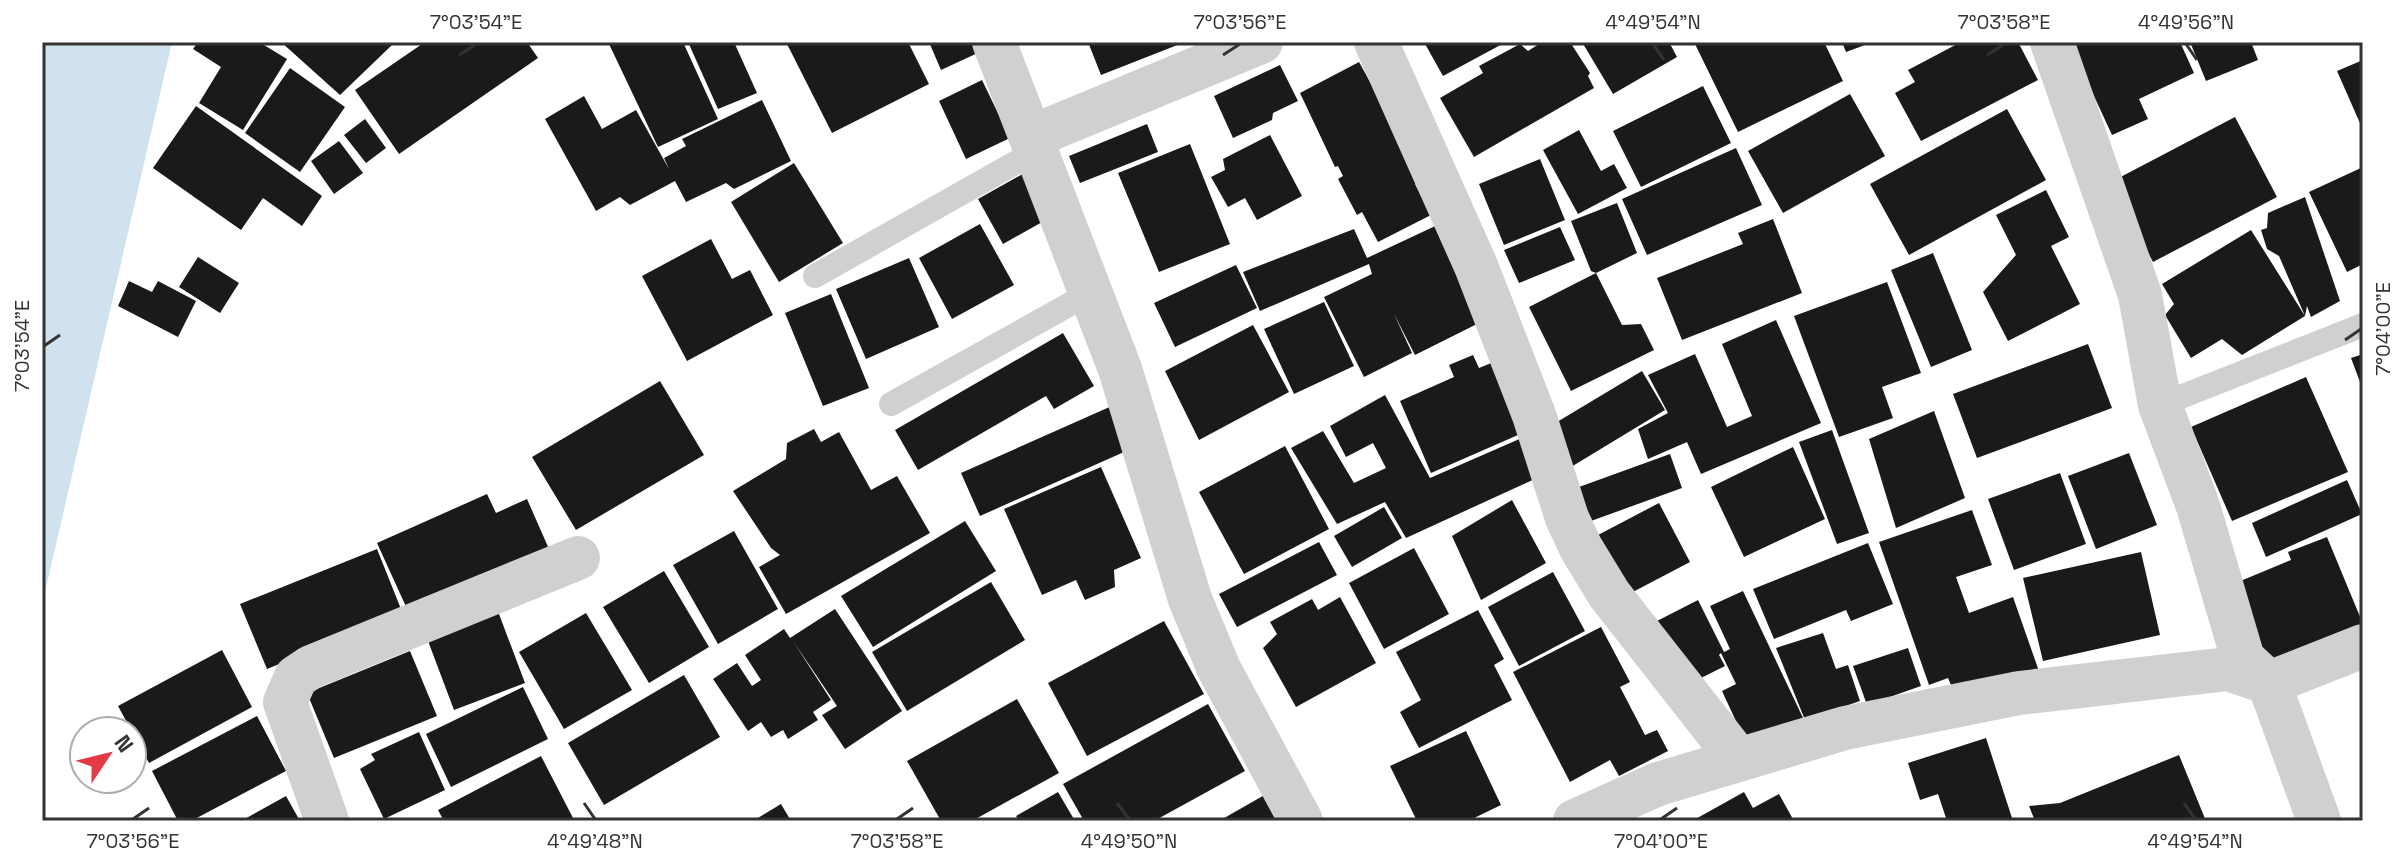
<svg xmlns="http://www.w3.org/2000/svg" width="2405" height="863" font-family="'Space Grotesk',sans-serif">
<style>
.water{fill:#cfe2ee}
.building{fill:#1a1a1a}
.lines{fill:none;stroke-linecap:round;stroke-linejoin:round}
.lane{stroke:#d0d0d0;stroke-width:24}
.street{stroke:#d0d0d0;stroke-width:44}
.ticks{fill:none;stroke:#333;stroke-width:3}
.neatline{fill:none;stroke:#333;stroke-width:3}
.ticks-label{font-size:20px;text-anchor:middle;fill:#333}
</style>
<rect width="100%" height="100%" fill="#fff"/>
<!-- water -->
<path class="water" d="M42,42h130l-130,563z"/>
<!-- building -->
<path class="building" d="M198,42h61l28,17 -44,71 -44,-27 22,-36 -28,-18z
M281,42h108l3,3 -52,50z
M425,42h102l11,16 -139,96 -44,-64z
M612,42h71l35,77 -60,28 -49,-103z
M688,42h46l23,51 -39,16z
M786,42h122l21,42 -97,49z
M929,42h49l4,9 -41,19z
M1088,42h97l-84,33z
M1424,42h82l-63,34z
M1542,42h28l20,31 -2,3 6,12 -120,69 -34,-59 43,-25 -4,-7 41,-22 8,7z
M1582,42h87l8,15 -64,37z
M1694,42h130l19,39 -105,51z
M1842,42h31l-27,10z
M1961,42h57l20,38 -117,61 -26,-48 20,-11 -7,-12z
M2069,42h111l14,31 -55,26 9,20 -36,16z
M2190,42h61l7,18 -52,21z
M2363,60v70l-26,-59z
M1359,62l65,117 -9,5 16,31 -53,27 -16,-30 -5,3 -19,-36 5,-3 -5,-10 -3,1 -35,-74z
M1280,65l18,36 -25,12 -1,7 -39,18 -19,-42z
M290,68l55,39 -45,65 -55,-39z
M982,80l28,58 -44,21 -27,-58z
M1703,86l28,57 -90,44 -28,-56z
M1850,94l35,62 -102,57 -35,-62z
M584,96l18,33 34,-19 33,59 -5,-11 22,-12 -4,-7 80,-39 29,61 -57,28 -8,-6 -40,19 -11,-21 -45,24 -10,-8 -24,14 -51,-92z
M196,106l126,90 -20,30 -39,-28 -22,32 -88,-62z
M2007,109l39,71 -137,75 -39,-71z
M2235,117l42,80 -124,65 -42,-80z
M365,119l21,29 -20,15 -22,-28z
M1147,124l11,28 -78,31 -11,-27z
M1579,130l22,41 13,-7 13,24 -49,26 -35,-64z
M1270,135l32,61 -45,24 -12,-22 -17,9 -17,-30 14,-7 -2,-11z
M339,141l24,32 -29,21 -23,-33z
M1190,144l40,100 -71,28 -41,-99z
M1736,148l26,57 -115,50 -25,-56z
M1540,159l25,61 -61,25 -25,-61z
M794,163l49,80 -64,39 -48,-80z
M2363,167v97l-16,8 -38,-80z
M1026,172l25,45 -48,27 -25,-45z
M2046,190l23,47 -18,9 29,58 -72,37 -25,-49 33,-37 -20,-40z
M2305,197l35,104 -29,16 -4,-11 -2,10 -63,39 -20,-16 -31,19 -26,-43 9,-11 -12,-20 89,-54 54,86 -26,-60 -12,-7 -6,-19 6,-2 1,-15z
M1617,203l20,50 -41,20 -5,-2 -20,-50z
M1773,219l29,74 -120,47 -25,-62 86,-34 -5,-11z
M1448,220l39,99 -72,36 -21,-41 18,39 -48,24 -40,-80 48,-23 -3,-10 -109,47 -17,-39 111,-43 13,29z
M980,224l34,61 -62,34 -33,-61z
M1560,227l15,33 -56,23 -15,-33z
M711,239l21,40 18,-9 23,45 -86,46 -45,-85z
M1933,253l39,97 -41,17 -40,-97z
M198,257l41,26 -19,30 -41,-26z
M909,258l30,69 -73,32 -30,-70z
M1236,265l21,43 -82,39 -21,-44z
M1596,273l26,52 19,-1 13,26 -83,41 -42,-84z
M129,281l23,11 6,-11 38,20 -18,36 -60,-31z
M1887,282l34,91 -39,14 11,31 -54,19 -45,-121z
M831,294l38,94 -46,18 -38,-93z
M1324,302l30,64 -60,28 -30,-65z
M1776,320l45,103 -120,51 -14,-32 -39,17 -10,-30 30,-16 -20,-38 47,-21 32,73 25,-11 -30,-72z
M1253,325l36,67 -90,48 -34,-69z
M1063,333l31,53 -40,23 -8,-13 -128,74 -23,-40z
M2088,344l24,64 -135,50 -24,-64z
M2363,354v36l-12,-32z
M1473,355l6,13 27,-11 28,71 -103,45 -31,-72 54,-24 -5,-12z
M1642,371l23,39 -94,57 -24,-39z
M2306,377l42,95 -116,49 -41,-94z
M660,381l44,74 -128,75 -44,-73z
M1385,395l45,83 94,-41 15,40 -133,61 -21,-36 -48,22 -46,-76 32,-17 31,52 32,-15 -13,-25 -27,14 -16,-31z
M1114,405l19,43 -153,68 -19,-43z
M1934,411l31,87 -69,30 -27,-89z
M814,429l7,13 18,-10 32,58 26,-14 33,57 -144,81 -27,-47 21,-12 -9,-7 -38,-57 53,-32 1,-16z
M1832,430l37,103 -32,11 -38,-102z
M1285,446l44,83 -85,45 -45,-82z
M1793,447l32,72 -81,38 -33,-70z
M2129,453l28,72 -61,24 -28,-73z
M1670,454l12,34 -91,33 -12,-34z
M1101,467l40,91 -27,12 1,17 -30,13 -9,-20 -34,15 -38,-86z
M2060,473l26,71 -72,26 -26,-71z
M2347,480l15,34 -96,43 -14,-34z
M487,494l9,19 31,-14 22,50 -141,62 -31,-68z
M1512,500l34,63 -65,37 -29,-64z
M1659,503l31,59 -61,32 -31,-59z
M1384,507l18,31 -50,29 -18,-31z
M1972,510l20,55 -36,12 13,36 44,-16 28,80 -83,25 -10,-24 -19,7 -50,-143z
M965,521l31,50 -123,76 -32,-51z
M734,531l44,78 -60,35 -45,-79z
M2327,537l36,87v6l-101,43 -24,-91 53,-22 -3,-8z
M1319,542l18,33 -100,52 -18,-33z
M1868,543l25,61 -42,17 -5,-11 -72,29 -21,-50z
M1414,548l35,66 -65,35 -35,-66z
M377,549l26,65 -136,55 -27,-65z
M2141,552l19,83 -117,26 -20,-83z
M664,571l45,76 -60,36 -46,-76z
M1553,572l32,59 -66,35 -31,-59z
M991,582l34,58 -118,71 -35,-59z
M1743,591l61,129 -57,25 -25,-54 14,-7 -15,-31 -2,2 6,11 -36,18 -32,-63 41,-21 26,52 6,-3 -20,-43z
M1340,597l36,66 -80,44 -33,-59 14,-14 -7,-12 42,-23 6,11z
M496,606l29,77 -71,27 -29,-77z
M835,609l67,102 -57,38 -23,-34 15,-9 -44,-65 38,59 -18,12 5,8 -30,19 -5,-9 -12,7 -10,-15 -13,9 -35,-52 24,-16 15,23 9,-6 -16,-25 39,-26 6,9z
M1478,610l26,49 -10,6 18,35 -93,48 -19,-36 21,-12 -25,-48z
M586,613l46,77 -68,39 -45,-77z
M1164,621l40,73 -117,62 -39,-73z
M1601,627l29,55 -10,5 25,48 12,-5 11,21 -49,25 -9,-16 -40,22 -57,-110z
M1823,633l13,36 12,-4 12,36 -55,19 -29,-72z
M1908,648l13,38 -54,19 -14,-39z
M222,650l30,57 -103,56 -31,-57z
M410,651l27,65 -103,42 -27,-65z
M684,675l36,62 -116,68 -36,-62z
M523,687l25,52 -97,48 -25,-53z
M1017,699l42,74 -87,48h-31l-34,-60z
M1208,704l37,67 -91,50h-70l-21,-37z
M257,716l29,55 -95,50h-13l-26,-50z
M1466,731l35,74 -33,16h-51l-27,-55z
M419,732l26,58 -61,29 -24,-50 15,-9 -4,-6z
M1986,738l27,83h-66l-9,-27 -18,6 -12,-37z
M2179,755l27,66h-171l-6,-15 31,-3z
M541,756l32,62 -5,3h-124l-6,-11z
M1058,792l17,29h-56l-3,-5z
M1744,792l9,16 26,-14 15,27h-102z
M1268,793l16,28h-65z
M286,796l14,25h-59z
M781,804l10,17h-38z"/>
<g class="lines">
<!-- lane -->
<path class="lane" d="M815,276l221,-125
M891,404l199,-111
M2160,405l203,-80"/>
<!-- street -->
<path class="street" d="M994,42l126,327 70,230 29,70 82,152
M1376,42l100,224 58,149 33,103 14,30 28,46 130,166
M2052,42l88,253 20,110 38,101 45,153 26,24 50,138
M1031,137l230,-95
M327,821l-42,-119 11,-25 15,-10 267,-109
M1575,821l83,-37 187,-56 174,-35 209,-24 41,14 94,-37"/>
</g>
<!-- ticks -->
<path class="ticks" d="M1653,44l11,16M2186,44l11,16M459,55l17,-11M1223,55l17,-11M1987,55l17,-11M2345,340l16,-11M44,346l16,-11M584,803l11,16M1117,803l12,16M2184,803l11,16M133,819l16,-11M897,819l16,-11M1661,819l16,-11"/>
<!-- border -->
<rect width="2405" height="863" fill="none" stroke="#ffffff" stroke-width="88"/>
<!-- north arrow -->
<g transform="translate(108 755) rotate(55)"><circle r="38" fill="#ffffff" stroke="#adadad" stroke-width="2"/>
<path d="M0-6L14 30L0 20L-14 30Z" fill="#e63946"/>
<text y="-12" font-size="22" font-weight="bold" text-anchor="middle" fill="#333333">N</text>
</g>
<rect x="44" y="44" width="2317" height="775" class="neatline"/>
<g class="ticks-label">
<text x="476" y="29">7°03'54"E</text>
<text x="1240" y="29">7°03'56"E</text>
<text x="1653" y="29">4°49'54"N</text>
<text x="2004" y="29">7°03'58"E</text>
<text x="2186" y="29">4°49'56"N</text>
<text transform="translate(2383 329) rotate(-90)" y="7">7°04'00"E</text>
<text transform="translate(22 346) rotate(-90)" y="7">7°03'54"E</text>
<text x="133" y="848">7°03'56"E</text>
<text x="595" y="848">4°49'48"N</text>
<text x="897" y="848">7°03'58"E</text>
<text x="1129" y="848">4°49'50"N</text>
<text x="1661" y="848">7°04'00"E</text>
<text x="2195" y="848">4°49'54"N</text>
</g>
</svg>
